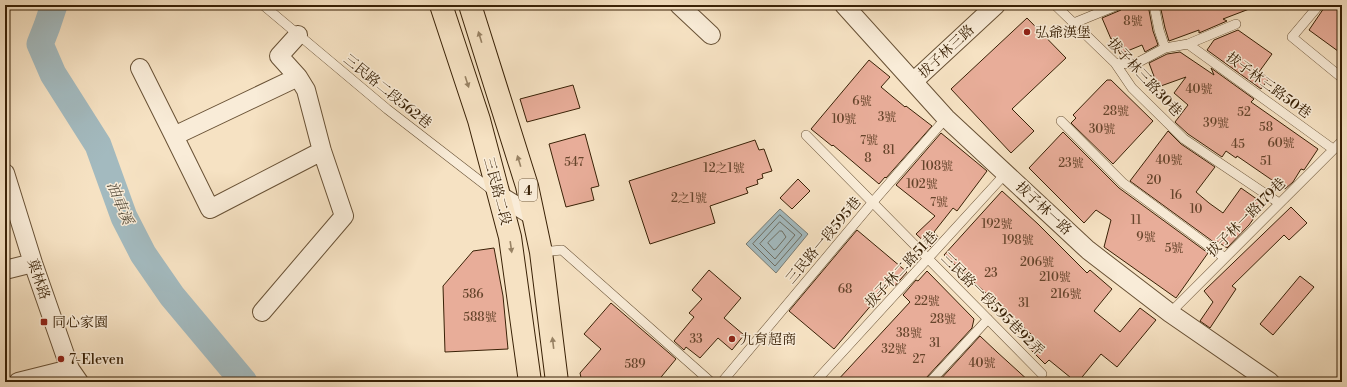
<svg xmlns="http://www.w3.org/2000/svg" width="1347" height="387" font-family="'Libre Bodoni','Noto Serif TC',serif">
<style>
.water{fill:#a3babf;stroke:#797d75}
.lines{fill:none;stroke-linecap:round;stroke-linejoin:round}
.shore{stroke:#6e6e62;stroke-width:1}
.river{stroke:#a3babf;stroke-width:27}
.building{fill:#e8ad99;stroke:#392106}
.lane-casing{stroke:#685135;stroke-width:10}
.street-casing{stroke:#685135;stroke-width:20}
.primary-casing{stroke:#392106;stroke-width:24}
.lane{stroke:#f9ecd8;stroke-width:9}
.street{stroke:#f9ecd8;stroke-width:18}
.primary{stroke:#f6e2c3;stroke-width:22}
.oneway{fill:#988264}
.poi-dot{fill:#8f2418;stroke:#f9ecd8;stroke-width:1.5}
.labels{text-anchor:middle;stroke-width:3;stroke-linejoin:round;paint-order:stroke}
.number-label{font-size:12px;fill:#65442b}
.shield{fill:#f9ecd8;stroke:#735e45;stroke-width:1}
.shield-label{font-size:13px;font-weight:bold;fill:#392106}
.poi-label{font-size:14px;fill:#392106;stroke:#f9ecd8;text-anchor:start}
.street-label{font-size:14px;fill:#392106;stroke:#f9ecd8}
.water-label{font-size:15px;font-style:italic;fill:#594f3e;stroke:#f9ecd8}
</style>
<rect width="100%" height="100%" fill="#f6e2c3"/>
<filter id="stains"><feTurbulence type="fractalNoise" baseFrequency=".005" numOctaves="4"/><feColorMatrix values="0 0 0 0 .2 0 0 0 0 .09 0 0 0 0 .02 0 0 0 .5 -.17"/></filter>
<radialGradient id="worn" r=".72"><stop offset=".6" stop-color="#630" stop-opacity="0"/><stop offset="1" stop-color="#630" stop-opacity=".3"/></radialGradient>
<!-- water -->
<path class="water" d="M780,209l28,25 -32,39 -30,-29z"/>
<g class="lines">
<!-- shore -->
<path class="shore" d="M780,215l22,20 -27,31 -22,-22z
M780,222l15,13 -20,24 -15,-15z
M780,231h2l4,6 -10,12 -2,1 -6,-7z"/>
<!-- river -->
<path class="river" d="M54,5l-7,21 -7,18 13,30 45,71 26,72 19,37 29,42 72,86"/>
</g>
<!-- building -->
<path class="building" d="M1124,5h24l5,26 5,14 -13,7 -3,-7 -22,9 -6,-16 -3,1 -9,-21 19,-8z
M1160,5h96l1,1 -34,13 4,2 -28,12v-3l-30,11 -4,-13z
M1326,5h16v49l-33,-24z
M1027,18l39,40 -54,51 22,22 -23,22 -60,-64z
M1238,30l34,24 -13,18 10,6 -8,11 -54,-39 7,-10z
M1180,52l34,23 -3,-7 43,31 -3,3 67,47 -14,21 -3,-1 -8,13 -8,7 -48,-33 -1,2 -10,-7 -4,6 -34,-23 -13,-12 13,-17 -14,-12 12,-16 -28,10 -9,-24 18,-9z
M869,60l21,17 -9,10 24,20 1,-1 26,20 -46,52 -1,-1 -6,7 -46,-39 -1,1 -21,-17z
M1107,80h4l42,41 -40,43 -42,-41 5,-5 -3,-3z
M573,85l7,23 -53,14 -7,-23z
M1168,131l13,13 34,23 -19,25 13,11 14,10 18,-25 23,16 -15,21 -22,23 -10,-7 -2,2 -85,-62z
M1063,132l56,56 89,65 -32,45 -72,-51 7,-27 -15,-10 -12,13 -55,-55z
M941,133l46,38 -30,40 -4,-3 -19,24 4,5 -8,10 -14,-13 19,-18 -39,-31z
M585,134l14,52 -8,2 3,12 -28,7 -17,-63z
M755,140l4,10 5,-1 8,22 -10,3 1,4 -6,2 1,4 -12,4 2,5 -38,13 5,17 -65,21 -21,-63z
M798,179l12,12 -18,18 -12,-11z
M1002,191l36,33 49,49 3,-3 22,19 -18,22 26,21 20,-24 16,12 -39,47 -16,-13 -23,28h-2l-27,-22 -4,4 -21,-21 8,-8 -88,-80z
M1291,207l16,16 -18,17 -5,-5 -52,51 4,3 -26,39 -10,-7 13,-19 -9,-11z
M857,230l50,42 -13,15 -4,-4 -56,66 -45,-38z
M494,248l9,48 5,53 -63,3 -2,-66 30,-35z
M709,270l32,28 -17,20 20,17 -12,15 -14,-12 -18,20 -14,-11 -2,3 -10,-9 20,-24 -5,-4 13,-14 -10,-9z
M927,271l47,48 -2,9 -46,50 -2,4h-88l74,-80 -7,-7 13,-15 2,1z
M1300,276l14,11 -41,48 -13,-11z
M611,303l65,56 -19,23h-75l-2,-9 21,-24 -17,-15z
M980,336l17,16 33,30h-92z"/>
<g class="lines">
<!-- lane casing -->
<g class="lane-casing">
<path id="lane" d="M263,5l124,104 106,82
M1055,5l60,58 17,25 52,51 95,64
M1154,5l5,25 6,18
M1319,5l-27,32 50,41
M1074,23l44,-18
M1188,44l145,105
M1115,63l20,1 30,-16 23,-4 48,-20
M1061,121l62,62 102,75
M806,135l236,239
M541,252l21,-2 149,132
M1170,313l172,-172
M722,382l150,-179 74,-85
M815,382l191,-209
M930,382l58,-63"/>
</g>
<!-- street casing -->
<g class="street-casing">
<path id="street" d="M679,5l32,30
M844,5l102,113 142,132 82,63 100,69
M140,68l34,68
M298,77l-124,59 36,73 112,-58
M914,81l82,-76
M5,173l28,90 37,106 9,13
M499,195l34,21
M5,270l28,-7
M262,312l82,-96 -22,-65 -16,-61 -8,-13 -19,-21 19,-21
M18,382l52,-13"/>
</g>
<!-- primary casing -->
<g class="primary-casing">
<path id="primary" d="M441,5l38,115 31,117 20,145
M470,5l57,181 14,66 16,130"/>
</g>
<!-- lane -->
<use href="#lane" class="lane"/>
<!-- street -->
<use href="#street" class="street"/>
<!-- primary -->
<use href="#primary" class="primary"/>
</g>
<!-- one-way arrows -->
<defs><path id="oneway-solid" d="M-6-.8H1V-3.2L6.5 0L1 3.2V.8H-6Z"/></defs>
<g class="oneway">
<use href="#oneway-solid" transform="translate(480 37) rotate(-107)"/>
<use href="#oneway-solid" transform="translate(467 82) rotate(72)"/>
<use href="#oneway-solid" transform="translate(519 161) rotate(-107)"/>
<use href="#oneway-solid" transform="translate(511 247) rotate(82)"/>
<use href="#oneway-solid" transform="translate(553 343) rotate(-97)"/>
</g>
<!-- markers -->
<g class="poi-dot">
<circle cx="1027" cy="32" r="4"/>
<rect x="40" y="318" width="8" height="8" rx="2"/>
<circle cx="732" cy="339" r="4"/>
<circle cx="61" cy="359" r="4"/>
</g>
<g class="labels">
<!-- number labels -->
<g class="number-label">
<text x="1133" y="25">8號</text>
<text x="1199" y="93">40號</text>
<text x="862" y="105">6號</text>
<text x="1116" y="115">28號</text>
<text x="1244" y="116">52</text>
<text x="887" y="121">3號</text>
<text x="844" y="123">10號</text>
<text x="1216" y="127">39號</text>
<text x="1266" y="131">58</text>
<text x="1102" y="133">30號</text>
<text x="869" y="144">7號</text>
<text x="1281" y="147">60號</text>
<text x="1238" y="148">45</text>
<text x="889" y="154">81</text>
<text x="868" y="162">8</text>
<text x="1169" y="164">40號</text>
<text x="1266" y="165">51</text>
<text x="574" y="166">547</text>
<text x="1071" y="167">23號</text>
<text x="937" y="170">108號</text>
<text x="724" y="172">12之1號</text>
<text x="1154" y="184">20</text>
<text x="922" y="188">102號</text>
<text x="1176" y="199">16</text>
<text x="689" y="202">2之1號</text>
<text x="939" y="206">7號</text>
<text x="1196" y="213">10</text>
<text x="1136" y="224">11</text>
<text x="997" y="228">192號</text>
<text x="1146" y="241">9號</text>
<text x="1018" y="244">198號</text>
<text x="1174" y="252">5號</text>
<text x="1037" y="266">206號</text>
<text x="991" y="277">23</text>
<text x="1055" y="281">210號</text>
<text x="845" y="293">68</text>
<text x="473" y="298">586</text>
<text x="1066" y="298">216號</text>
<text x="927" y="305">22號</text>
<text x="1024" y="307">31</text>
<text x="480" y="321">588號</text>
<text x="943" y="323">28號</text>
<text x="909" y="337">38號</text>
<text x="696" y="343">33</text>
<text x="935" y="347">31</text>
<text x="894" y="353">32號</text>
<text x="919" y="363">27</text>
<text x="982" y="367">40號</text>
<text x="635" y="368">589</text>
</g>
<!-- shield labels -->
<rect class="shield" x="519" y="179" width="18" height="22" rx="3"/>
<g class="shield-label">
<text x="528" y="195">4</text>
</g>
<!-- poi labels -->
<g class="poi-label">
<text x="1035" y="37">弘爺漢堡</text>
<text x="52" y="327">同心家園</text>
<text x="740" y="344">九育超商</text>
<text x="69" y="364">7-Eleven</text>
</g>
<!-- street labels -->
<g class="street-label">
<text transform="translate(946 51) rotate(-43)" y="5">拔子林三路</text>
<text transform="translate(1145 77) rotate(47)" y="5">拔子林三路30巷</text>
<text transform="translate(1269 85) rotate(36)" y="5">拔子林三路50巷</text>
<text transform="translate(388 91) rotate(39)" y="5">三民路二段562巷</text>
<text transform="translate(498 191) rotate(75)" y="5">三民路二段</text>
<text transform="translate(1044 208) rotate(43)" y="5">拔子林一路</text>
<text transform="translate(1246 217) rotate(-45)" y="5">拔子林一路179巷</text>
<text transform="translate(823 240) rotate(-50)" y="5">三民路一段595巷</text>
<text transform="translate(901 269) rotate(-47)" y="5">拔子林二路51巷</text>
<text transform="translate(39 279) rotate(71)" y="5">菓林路</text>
<text transform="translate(993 304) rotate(45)" y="5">三民路一段595巷92弄</text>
</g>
<!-- water labels -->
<g class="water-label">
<text transform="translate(120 203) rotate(68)" y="5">油車溪</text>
</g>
</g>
<!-- margin -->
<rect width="1347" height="387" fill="none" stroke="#f6e2c3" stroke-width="20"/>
<rect x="6" y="6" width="1335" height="375" fill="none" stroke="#392106" stroke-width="2"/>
<rect x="10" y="10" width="1327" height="367" fill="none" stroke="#392106"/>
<rect width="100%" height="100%" filter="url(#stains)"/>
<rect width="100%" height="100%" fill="url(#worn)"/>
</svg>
